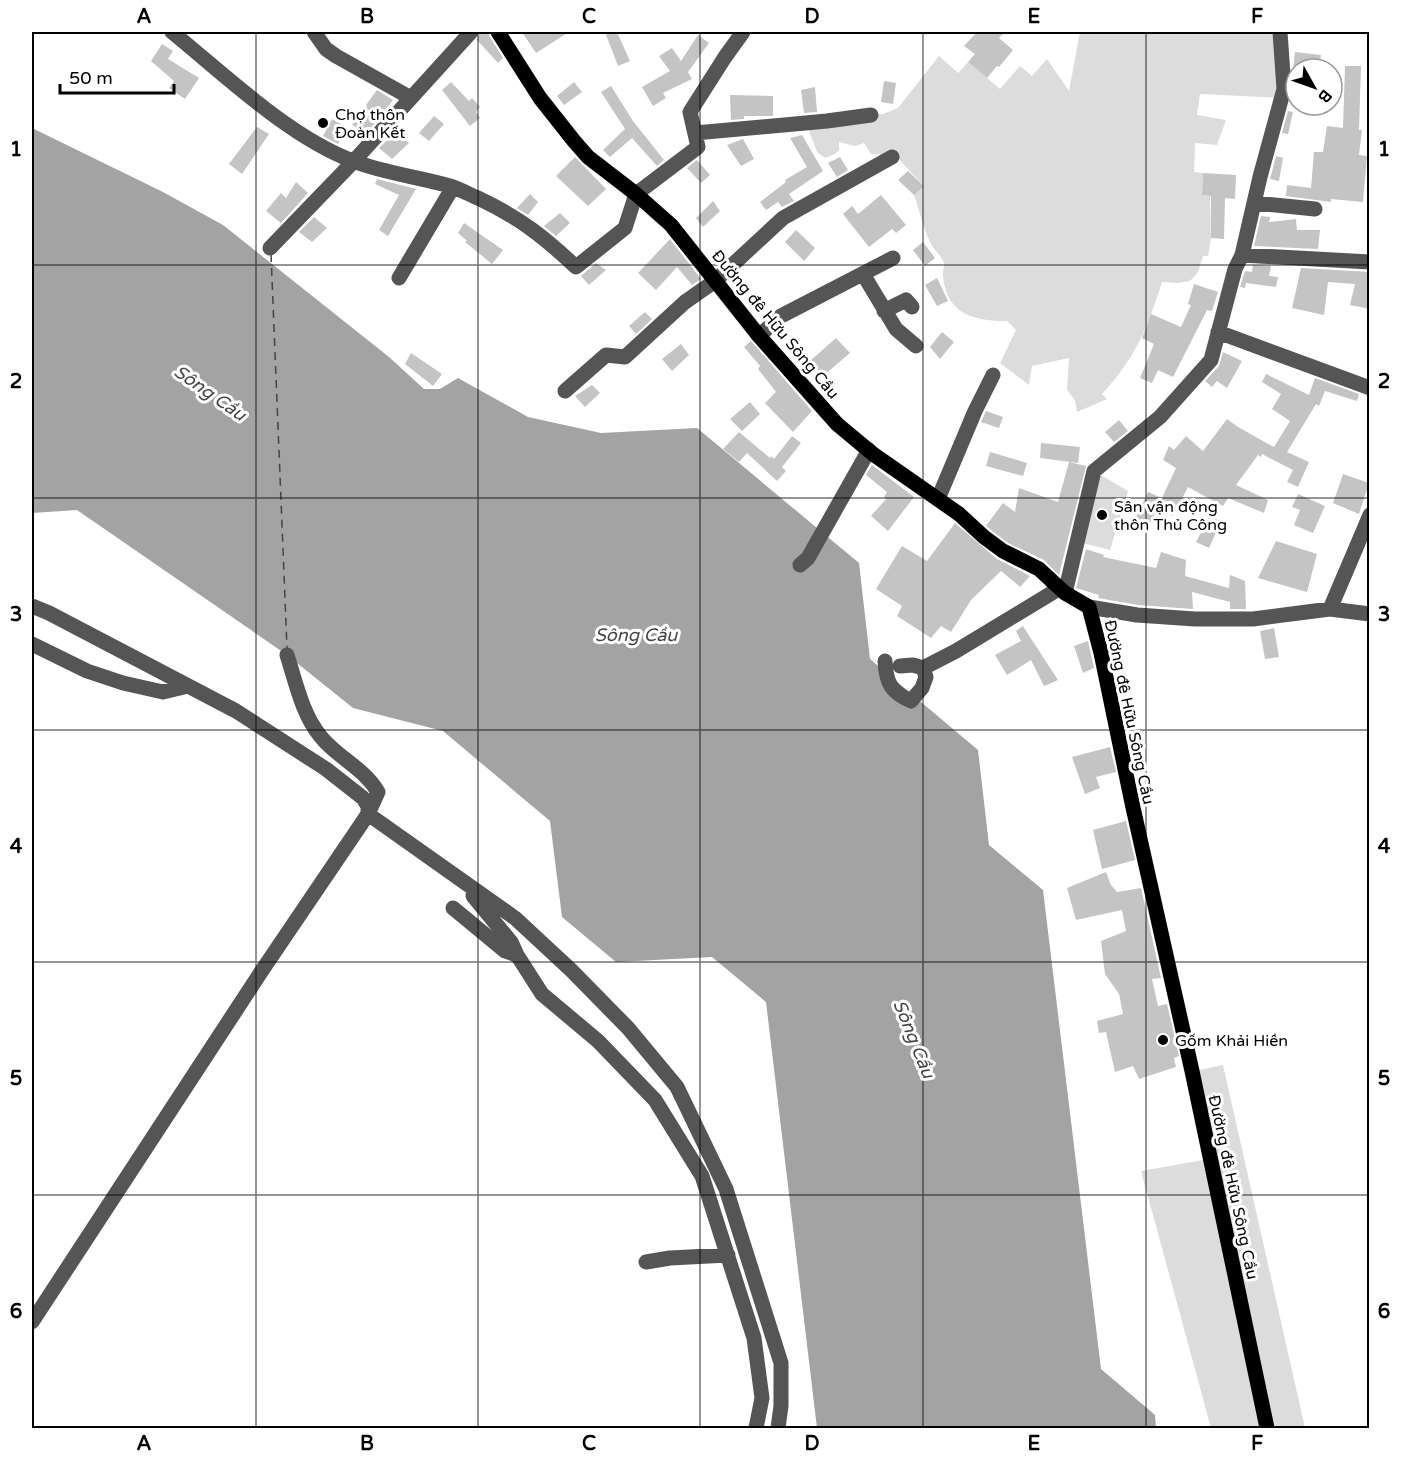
<svg xmlns="http://www.w3.org/2000/svg" width="1401" height="1460" font-family="'Varela Round',sans-serif">
<style>
.green{fill:#dcdcdc}
.water{fill:#a3a3a3}
.lines{fill:none;stroke-linecap:round;stroke-linejoin:round}
.ferry{stroke:#444;stroke-width:1.5;stroke-dasharray:8 6;stroke-linecap:butt}
.building{fill:#c4c4c4}
.minor{stroke:#555;stroke-width:15}
.major{stroke:#000;stroke-width:15}
.grid{fill:none;stroke:#000;stroke-width:1.5;stroke-opacity:0.55}
.poi-dot{fill:#000;stroke:#fff;stroke-width:2}
.labels{text-anchor:middle;stroke-width:6;stroke-linejoin:round;paint-order:stroke}
.poi-label{font-size:16px;fill:#000;stroke:#fff;text-anchor:start}
.street-label{font-size:16px;fill:#000;stroke:#fff}
.water-label{font-size:18px;font-style:italic;fill:#444;stroke:#fff}
.neatline{fill:none;stroke:#000;stroke-width:2}
.grid-label{font-size:20px;text-anchor:middle;font-weight:bold;fill:#000}
</style>
<rect width="100%" height="100%" fill="#fff"/>
<!-- green -->
<path class="green" d="M1080,32h200l2,66 -82,-4 -3,21 29,5 -9,25 -22,-2 -1,29 9,1 -1,22 8,1 1,42 -3,18h-5l-5,16 -8,9 -12,2 -16,-1c-15,47 -26,75 -60,112l5,5 -30,13 -2,-12 -8,-10 2,-32 -37,8 -3,19 -29,-22 16,-33 -9,-9c-32,0 -60,-6 -64,-44 -1,-5 2,-10 1,-14 -2,-7 -10,-13 -13,-19 -8,-15 -11,-33 -17,-49l9,-10 -30,-32 -8,7 -6,-6h-8l-7,-11 -9,3 -16,-4v8l-4,4 -10,4 -8,-6 -11,-29 77,-9 15,-6 41,-52 19,17 10,-11 32,27 20,-23 12,10 15,-17 22,32z
M1094,471l34,20 -18,59 -32,-8z
M1223,1065l82,363h-94l-70,-257 68,-12 -10,-89z"/>
<!-- water -->
<path class="water" d="M32,128l131,64 60,33 166,132 35,32h16l18,-11 70,39 73,16 96,-5 162,135 11,96 108,91 11,95 54,45 58,479 54,46 1,13h-339l-51,-426 -54,-45 -96,5 -54,-45 -12,-96 -107,-90 -90,-23 -66,-53 -210,-145 -45,3z"/>
<g class="lines">
<!-- ferry -->
<path class="ferry" d="M271,254l16,394"/>
</g>
<!-- building -->
<path class="building" d="M480,32h8l2,5 13,21 -5,5 -21,-23z
M522,32h47l-33,21z
M605,32h12l13,29 -12,5z
M977,32h28l-6,6 14,12 -14,17 -2,-1 -10,12 -19,-16 7,-8 -11,-8z
M698,35l11,8 -21,29 4,7 -29,14 3,5 -13,8 -11,-19 28,-16 -11,-15 13,-8 9,13z
M162,44l11,7 -5,8 31,19 -14,21 -16,-11 5,-7 -23,-20z
M1295,52l26,3 -2,14h-26z
M1345,66h16l-2,64h3l-3,25 8,1 -4,46 -32,-3v3l-45,-6 1,-11 24,3 3,-36h9l4,-26 16,2z
M884,81l12,2 -3,21 -12,-2z
M451,82l18,19 3,-3 8,9 -4,5 4,6 -10,8 -28,-36z
M574,82l8,10 -18,13 -7,-9z
M611,86l22,35 31,39 -7,6 -25,-28 -22,19 -7,-7 22,-21 -24,-37z
M815,87l2,25 -13,1 -3,-23z
M377,90l16,10 -28,35 -13,-11 15,-17 -1,-2z
M730,95l43,1v20h-29v3l-13,1z
M1288,111l5,1 -5,22 -6,-1z
M434,116l10,8 -15,17 -10,-8z
M332,119l15,8 -9,17 -15,-8z
M257,127l12,7 -27,40 -13,-10z
M396,132l13,11 -17,16 -13,-11z
M802,135l21,36 -34,23 5,7 -12,6 -4,-5 -12,8 -6,-8 26,-20 -1,-2 22,-13 -17,-29z
M743,139l11,20 -13,7 -14,-21z
M1276,156l7,2 -4,23 -9,-2z
M575,157l31,32 -18,17 -32,-30z
M840,157l8,13 -11,7 -9,-14z
M697,160l13,15 -9,8 -14,-15z
M908,171l16,15 -10,9 -16,-15z
M1203,173l33,2 -1,24 -10,-1 -1,41 -13,-1v-42l-9,-1z
M377,179l39,10 -28,47 -9,-6 20,-35 -24,-11z
M296,182l12,11 -27,30 -15,-12 15,-18 5,5z
M530,194l8,8 -10,13 -11,-7z
M881,195l25,30 -10,8 -4,-4 -23,18 -26,-33 9,-8 6,8z
M713,201l7,10 -17,16 -7,-9z
M560,213l10,10 -14,13 -12,-10z
M1261,216l9,1 -1,5 27,-3 1,11h23l-2,19 -64,-3z
M314,217l13,11 -15,14 -13,-10z
M464,223l39,27 -11,14 -27,-22 2,-1 -9,-8z
M796,230l19,18 -11,13 -19,-19z
M670,239l31,40 -9,6 -15,-18 -21,23 -18,-17z
M923,242l12,16 -10,8 -12,-16z
M596,263l10,7 -17,15 -8,-9z
M1253,265l18,1 -2,10 9,1 -2,10 -30,-4 -1,5 -5,-1 5,-16 7,1z
M1301,268l69,4v37l-20,-4 5,-21 -27,-2 -4,33 -32,-7z
M937,278l11,23 -11,5 -12,-21z
M1194,284l24,8 -6,19 -5,-1 -34,67 -15,-7 -6,13 -12,-5 14,-34 -12,-6 9,-24 30,13 10,-22 -3,-1z
M645,312l7,7 -16,15 -7,-8z
M942,332l12,10 -14,17 -10,-12z
M836,338l14,15 -27,23 -13,-15z
M751,341l61,70 -19,21 -28,-29 11,-11 -18,-23 2,-3 -16,-19z
M681,344l8,11 -17,16 -10,-12z
M1223,352l19,9 -15,27 -10,-7 -5,6 -7,-6 14,-15z
M411,353l31,21 -9,12 -28,-22z
M1266,374l43,21 6,-17 44,16 -2,7 -32,-10 -6,15 -3,-2 -29,48 22,10 -11,25 -11,-5 6,-12 -31,-16 -1,3 -3,-2 -22,30 32,15 -4,13 -36,-15 -5,8 -35,-19 -15,29 -16,-8 -7,17 -15,-6 13,-27 14,6 -2,4 16,-34 -13,-8 6,-14 5,4 12,-14 17,15 24,-32 11,8 36,20 16,-26 -18,-12 9,-15 -19,-12z
M592,385l8,8 -15,14 -10,-11z
M750,402l10,12 -18,17 -12,-12z
M986,411l17,6 -4,11 -18,-6z
M1119,420l9,11 -14,11 -9,-10z
M739,432l31,26 1,-2 3,3 18,-23 9,7 -19,24 4,4 -9,10 -30,-28 -8,9 -16,-13z
M1041,443l39,4 -2,16 -38,-5z
M990,452l37,11 -4,13 -37,-10z
M1069,462l17,4 -27,109 -15,-15 -36,-17 -22,-17 17,-23 12,9 4,-24 39,14z
M872,465l42,32 -26,34 -17,-15 15,-17 -2,-2 3,-5 -21,-17z
M1343,474l26,9 -10,31 -26,-11z
M1298,494l27,12 -12,27 -19,-8 6,-15 -8,-3z
M1209,517l12,4 -12,27 -13,-6z
M955,523l42,36 33,17 -10,11 -19,-16 -30,29 -20,32 -10,-6 -10,12 -34,-22 5,-10 -26,-17 26,-43 25,15z
M1276,541l41,13 -10,38 -49,-14z
M1086,549l18,6 -1,2 53,11 5,-16 25,8 -1,16 44,12 1,-13 15,6 1,28h-16v-7l-38,-10 1,17 -55,-4 -40,-7 1,-3 -23,-7z
M1023,626l7,11 28,43 -14,6 -13,-26 -24,15 -12,-20 26,-14 -5,-10z
M1274,628l5,29 -14,2 -5,-28z
M1088,641l6,27 -11,5 -9,-27z
M1110,747l6,25 -20,5 4,11 -15,6 -13,-37z
M1126,821l9,39 -33,9 -9,-39z
M1106,872l5,13 6,7 24,-4 20,90 -9,1 6,27 9,-2 12,52 -5,2 2,9 -37,12 -6,-13 -18,6 -9,-40 -7,1 -2,-12 26,-7 -4,-20 -14,-20 -4,-33 25,-10 -4,-21 -46,10 -9,-32z"/>
<g class="lines">
<!-- minor -->
<path class="minor" d="M172,32c53,43 117,105 181,129 31,12 66,16 97,25 10,3 20,9 30,13 40,19 64,38 96,68l49,-39 11,-34 62,-47 -8,-35 35,-55 18,-25
M314,32l12,17 10,7 75,42
M695,133l132,-12 44,-6
M1254,203l61,6
M270,248l83,-86 118,-130
M1242,255l128,7
M863,274l33,55 20,17
M399,278l54,-91
M884,311l22,-11 6,7
M1218,332l152,56
M759,336l22,-20 112,-58
M565,391l41,-36 19,2 60,-55 30,-21 68,-63 109,-61
M938,499l37,-88 18,-36
M800,565l8,-7 61,-108
M1065,593l29,-122 66,-54 51,-57 24,-91 7,-14 18,-78 24,-88 -4,-57
M32,606l17,7 187,98 90,58 37,29 5,8v8l147,104 56,52 57,58 49,59 49,102 55,174v43l-3,22
M1089,607l48,8 58,4h58l77,-10 40,5
M1330,609l40,-94
M32,644l55,27 36,12 40,9 25,-6
M885,661c1,22 6,31 26,40l11,-13 4,-11 -3,-9 33,-17 104,-63
M900,666l13,-1 10,3
M473,896l38,46 6,13 25,39 56,47 57,59 47,76 52,162 8,60 -6,30
M453,908l52,43 12,4
M646,1262l24,-4 58,-3
M32,1322l229,-350 107,-158 10,-22c-14,-24 -40,-34 -57,-55 -19,-23 -25,-54 -34,-82"/>
<!-- major -->
<path class="major" d="M498,32l42,66 34,43 14,16 48,37 35,31 88,111 78,88 36,30 86,60 25,23 19,14 36,18 26,24 24,14 12,46 31,150 60,268 75,357"/>
</g>
<!-- grid -->
<path class="grid" d="M256,32v1396M478,32v1396M700,32v1396M923,32v1396M1146,32v1396M32,265h1338M32,498h1338M32,730h1338M32,962h1338M32,1195h1338"/>
<!-- markers -->
<g class="poi-dot">
<circle cx="323" cy="123" r="6"/>
<circle cx="1102" cy="515" r="6"/>
<circle cx="1163" cy="1040" r="6"/>
</g>
<g class="labels">
<!-- poi labels -->
<g class="poi-label">
<text x="335" y="120">Chợ thôn<tspan x="335" dy="18">Đoàn Kết</tspan></text>
<text x="1114" y="512">Sân vận động<tspan x="1114" dy="18">thôn Thủ Công</tspan></text>
<text x="1175" y="1046">Gốm Khải Hiền</text>
</g>
<!-- street labels -->
<g class="street-label">
<text transform="translate(776 324) rotate(50)" y="6">Đường đê Hữu Sông Cầu</text>
<text transform="translate(1130 712) rotate(78)" y="6">Đường đê Hữu Sông Cầu</text>
<text transform="translate(1234 1187) rotate(78)" y="6">Đường đê Hữu Sông Cầu</text>
</g>
<!-- water labels -->
<g class="water-label">
<text transform="translate(210 393) rotate(35)" y="6">Sông Cầu</text>
<text x="636" y="641">Sông Cầu</text>
<text transform="translate(914 1039) rotate(68)" y="6">Sông Cầu</text>
</g>
</g>
<!-- border -->
<rect width="1401" height="1460" fill="none" stroke="#ffffff" stroke-width="66"/>
<!-- north arrow -->
<g transform="translate(1314 87) rotate(130)"><circle r="28" fill="#ffffff" stroke="#999999" stroke-width="1.5"/>
<path d="M0-4.5L10 22L0 15L-10 22Z" fill="#000000"/>
<text y="-9" font-size="16" font-weight="bold" text-anchor="middle" fill="#000000">B</text>
</g>
<!-- scale -->
<path d="M60 84v9h114v-9" fill="none" stroke="#000000" stroke-width="3"/>
<text x="69" y="84" font-size="18" fill="#000000" stroke="#ffffff" stroke-width="4.5" paint-order="stroke">50 m</text>
<rect x="33" y="33" width="1335" height="1394" class="neatline"/>
<g class="grid-label">
<text x="144" y="23">A</text>
<text x="367" y="23">B</text>
<text x="589" y="23">C</text>
<text x="812" y="23">D</text>
<text x="1034" y="23">E</text>
<text x="1257" y="23">F</text>
<text x="16" y="156">1</text>
<text x="1384" y="156">1</text>
<text x="16" y="388">2</text>
<text x="1384" y="388">2</text>
<text x="16" y="621">3</text>
<text x="1384" y="621">3</text>
<text x="16" y="853">4</text>
<text x="1384" y="853">4</text>
<text x="16" y="1085">5</text>
<text x="1384" y="1085">5</text>
<text x="16" y="1318">6</text>
<text x="1384" y="1318">6</text>
<text x="144" y="1450">A</text>
<text x="367" y="1450">B</text>
<text x="589" y="1450">C</text>
<text x="812" y="1450">D</text>
<text x="1034" y="1450">E</text>
<text x="1257" y="1450">F</text>
</g>
</svg>
